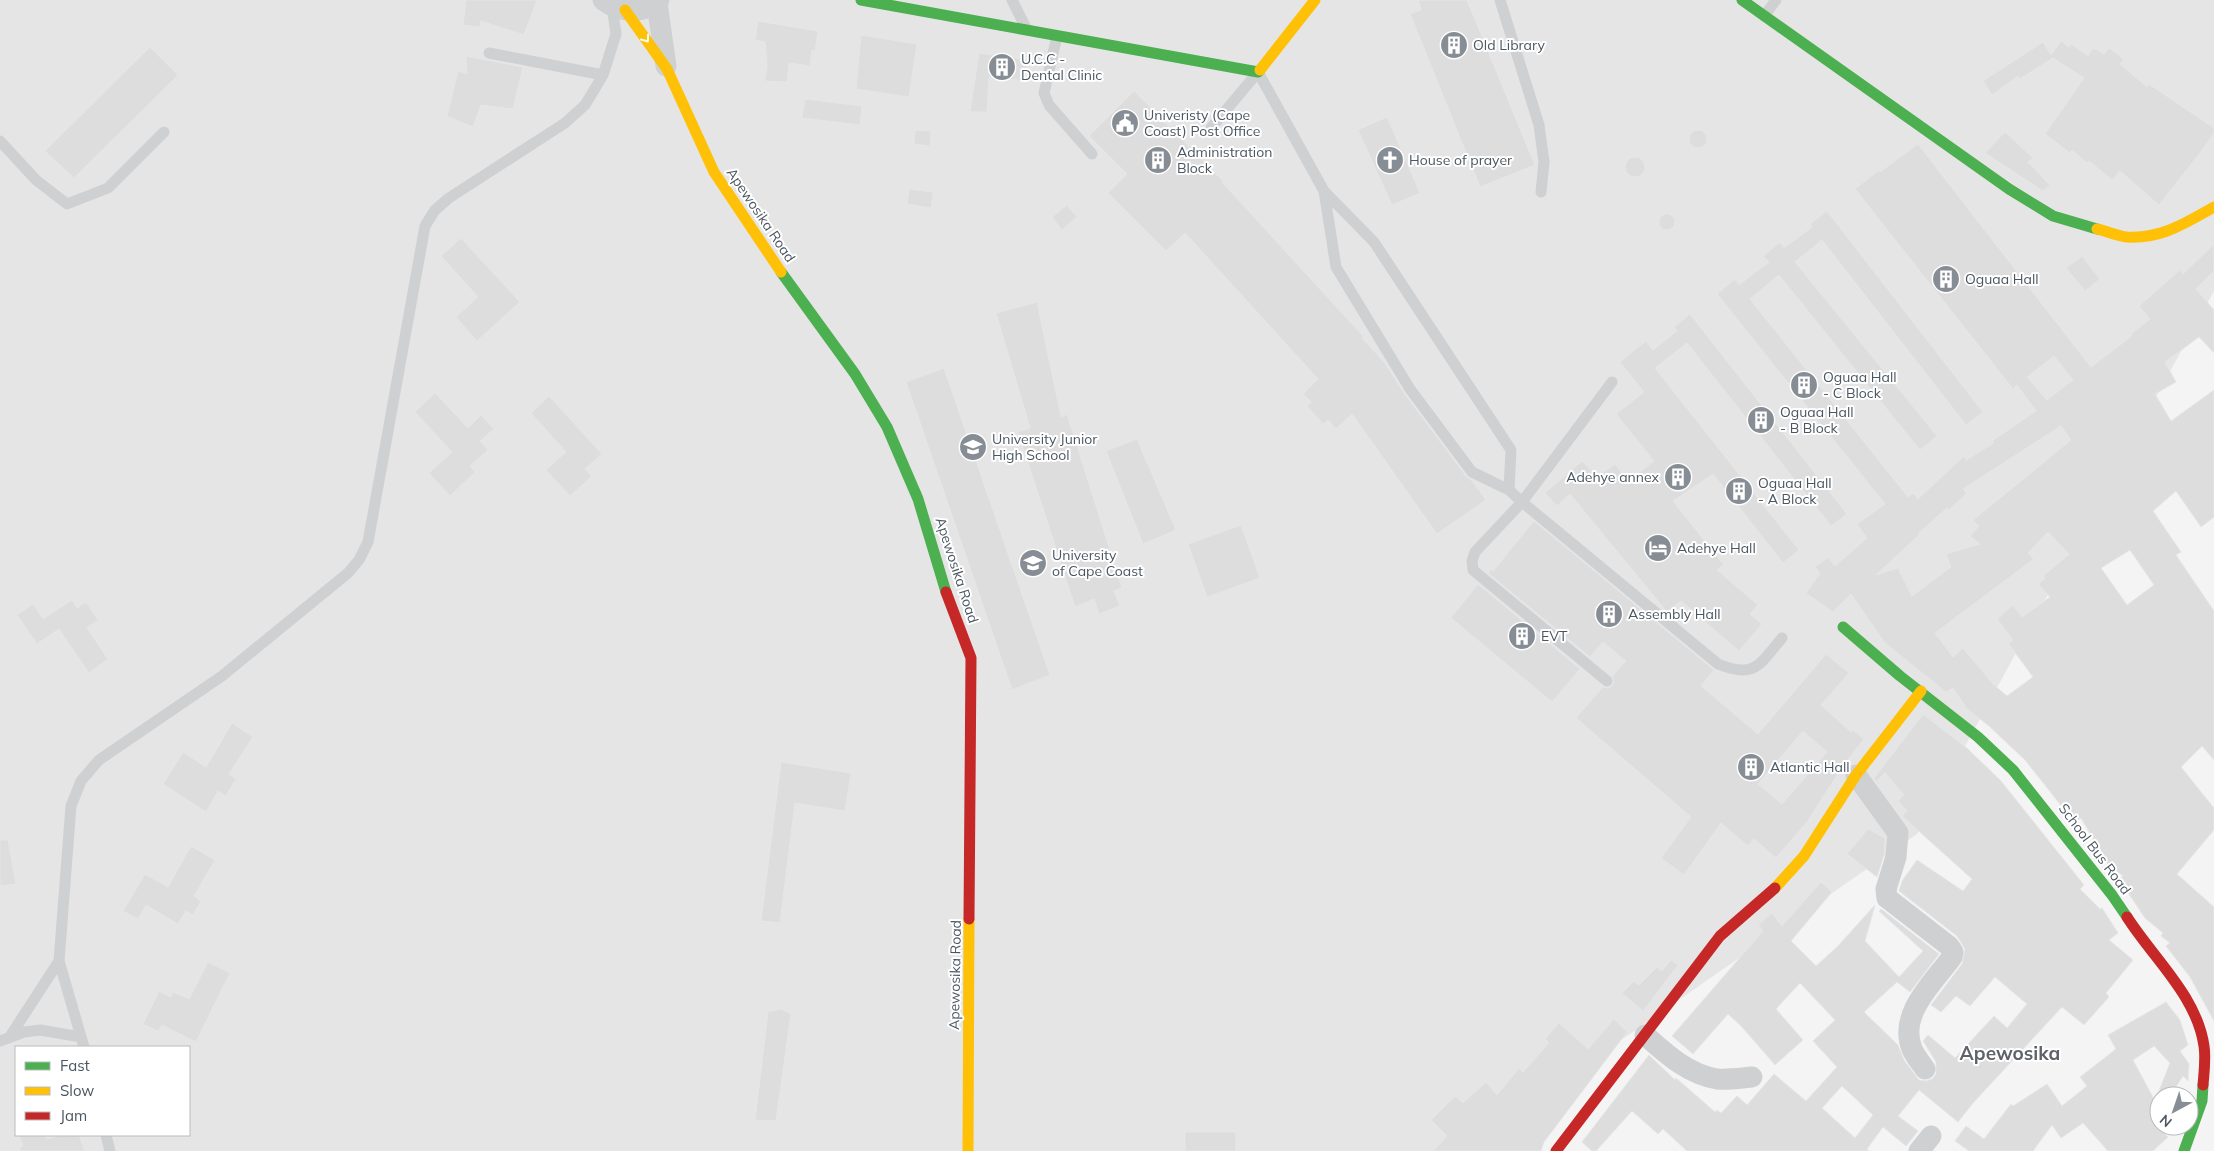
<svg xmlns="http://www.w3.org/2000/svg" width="2214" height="1151" font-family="Mulish,sans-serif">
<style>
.education{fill:#e6e5e6;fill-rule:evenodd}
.building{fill:#ddddde;stroke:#e5e6e7;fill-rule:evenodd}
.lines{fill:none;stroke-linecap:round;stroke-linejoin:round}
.lane{stroke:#ced0d2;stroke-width:11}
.street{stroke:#ced0d2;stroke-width:21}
.fast{stroke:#4caf50;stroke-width:11}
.slow{stroke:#ffc107;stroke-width:11}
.jam{stroke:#c62828;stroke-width:11}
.oneway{stroke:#f6fbf6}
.labels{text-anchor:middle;stroke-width:4;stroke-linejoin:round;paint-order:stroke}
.poi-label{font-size:14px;fill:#4a5661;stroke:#fff;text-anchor:start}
.street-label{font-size:14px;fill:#4a5661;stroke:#fff}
.district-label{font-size:19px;font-weight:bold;fill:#5f6368;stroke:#fff}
</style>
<rect width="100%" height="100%" fill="#f4f4f4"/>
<!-- education -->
<path class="education" d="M0,0h2214v291l-297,543 -455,317h-1462zM16,1047h173v88h-173z"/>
<!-- building -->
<path class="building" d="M466,0h71l-13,35 -43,-14 -1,6 -17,-2z
M1418,0h49l68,165 -55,22 -70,-173 11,-4z
M758,21l60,10 -3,20 -3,-1 -2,16 -21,-3 -2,19 -22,-1 2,-16 -2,-23 -10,-2z
M861,35l56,9 -8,53 -53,-8z
M2061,41l8,6 2,-3 17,12 5,-8 11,6 5,-6 15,11 -4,5 27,23 2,-3 65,44v5l-11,16 -44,56 -39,-34 -8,9 -23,-19 -2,2 -15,-13 -2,3 -25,-19 39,-56 -31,-20 -33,21 -2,-3 -26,19 -9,-14 60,-39 8,13z
M150,47l28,28 -104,103 -29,-27z
M979,53l49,7 -3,21 -36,-4 -2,35h-17z
M466,56l57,11 -10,42 -32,-4 -8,22 -26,-11 11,-45 9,3z
M1134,91l89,90 -1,1 142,155 -2,1 23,25 19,30 62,83 6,5 14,19 -49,34 -85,-120 -16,15 -8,-9 -5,4 -16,-18 4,-4 -8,-8 15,-15 -133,-146 -19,18 -58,-58 19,-19 -38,-38z
M805,99l57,7 -2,19 -58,-7z
M1387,117l33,76 -28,12 -34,-75z
M1689 139a9 9 0 1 1 18 0a9 9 0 1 1-18 0Z
M915,130l16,1 -1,15 -16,-2z
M2005,132l28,26 -5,4 22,23 -7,6 -58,-38z
M1918,144l173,223 41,-31 -1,-2 19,-15 -11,-13 41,-36 3,4 31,-30v27l-18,18 18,21v43l-15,-16 -34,25 11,20 -21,12 16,27 43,-31v127l-13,10 -25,-36 -23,20 28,41 -5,3 38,56v149l-12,-14 -21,21 33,41v22l-37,44 37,33v114l-24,-44 -24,-31 4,-3 -9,-7 2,-3 -18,-15 -26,-39 4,-3 -16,-13 -16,-19 3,-4 -13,-22 -7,4 -49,-62 -36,-34 -22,-17 -14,-21 -7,4 -61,-49 -34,-49 -18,18 -27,-19 14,-20 -5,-6 13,-10 7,9 32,-28 -10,-14 28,-20 -168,-210 18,-15 4,6 30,-23 -6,-6 17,-14 4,6 28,-21 -2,-3 17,-13 156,201 -17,13 -144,-185 -27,22 142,174 -17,14 -141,-175 -29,24 158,198 5,-4 5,6 46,-43 2,4 28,-17 -2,-2 44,-30 -19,-26 -4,4 -158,-200 24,-19 1,2zM2054,356l19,24 -26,20 -20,-23zM2061,426l10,14 -98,80 6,6 -9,10 10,8 -34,10 5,13 -39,29 -14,-28 -22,7 43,-40 -1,-1 29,-26 2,2 18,-17 -4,-4zM2048,532l21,22 -26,22 2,2 -7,6 12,13 -28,20 -9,-12 -16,14 16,21 -5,3 25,34 -26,19 -13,-11 -31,-37 -10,9 -18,-24 99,-74 -6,-6zM2130,550l24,35 -27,20 -26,-37z
M1625 167a10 10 0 1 1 20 0a10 10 0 1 1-20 0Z
M909,189l24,3 -2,16 -24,-4z
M1067,205l10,12 -15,13 -10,-13z
M1659 222a8 8 0 1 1 16 0a8 8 0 1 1-16 0Z
M461,238l59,64 -43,39 -21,-24 22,-20 -37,-41z
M2082,256l18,23 -15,12 -19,-23z
M1037,302l24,115 6,-3 55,174 -8,3 6,15 -21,8 -5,-15 -19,8 -57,-175 12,-4 -34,-115z
M1690,314l157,200 -16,12 -144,-183 -32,25 144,182 -16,13 -70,-89 -40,27 51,64 -7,5 41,35 -8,9 12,10 -23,27 -58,-50 -14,11 -97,-118 -13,12 -12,-13 37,-32 15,16 18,-13 13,17 26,-20 -38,-47 28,-22 -24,-30 26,-21 7,9 24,-19 -3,-4z
M944,368l106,307 -38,15 -106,-308z
M435,393l33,35 13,-13 13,14 -14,12 8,9 -18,16 5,6 -25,24 -21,-23 23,-21 -37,-40z
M549,396l53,58 -17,15 7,7 -22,20 -24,-26 20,-18 -35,-39z
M1137,439l39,91 -33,14 -37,-93z
M1534,521l180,149 -13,16 57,48 68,-80 23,19 -28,32 30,27 2,-2 11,9 -21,27 -36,56 -31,36 -22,-19 -6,7 -27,-23 -37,52 -23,-17 30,-41 -115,-99 27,-31 6,1 3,-2 2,-4 -2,-6 14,-15 -23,-19 -13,15 -102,-84 3,-4 2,2zM1803,731l24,21 -45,52 -24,-20z
M1241,525l19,53 -53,19 -19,-53z
M1478,584l102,85 -28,33 -101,-84z
M72,600l5,8 9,-6 12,18 -11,8 21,31 -19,14 -30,-44 -22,15 -20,-29 16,-11 10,15z
M1923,714l45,35 33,32 83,104 -4,4 20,20 2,-1 16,25 -9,7 24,20 -27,33 3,4 -25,28 -22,-18 -89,96 -15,19 -39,-32 -21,26 20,15 -12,15 -23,-19 -16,22 2,2h-182l-24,-22 -5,5 -26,-23 -36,40h-4l-10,-9 67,-87 26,25 1,-2 39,34 2,-2 4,3 16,-17 10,9 27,-31 32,27 31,-34 -24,-26 22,-21 -35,-37 -24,26 27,31 -28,25 -33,-38 -14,-13 -35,40 -21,-18 91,-105 -5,-6 14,-12 10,13 39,-44 11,10 -41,49 25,25 21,-19 38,-42 -10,36 34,36 24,-26 -44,-40 2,-2 58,45 -29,38 -13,-10 -33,30 34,33 6,15 15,20 7,1 6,-2 4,-5v-12l-13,-21 5,-6 27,23 39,-42 13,12 20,-24 -32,-27 -25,29 -14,-10 -15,16 -10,-7 31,-41 3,-15 -8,-13 -58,-45 3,-10 15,-21 46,31 9,-12 -70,-63 5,-5 -9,-10 6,-6 -19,-22 -9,9 -2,-4zM1842,1086l31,29 -18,23 -33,-30z
M232,723l21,14 -24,37 7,5 -10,17 -8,-5 -12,21 -43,-28 20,-32 23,15z
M781,762l70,11 -6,38 -50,-8 -15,120 -19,-2z
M1868,829l17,9 -1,17 -7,22 -30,-23z
M0,840h8l8,44 -16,2z
M191,846l24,14 -21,36 7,5 -8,14 -7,-4 -8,13 -32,-19 -8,14 -15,-8 22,-37 23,13z
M1671,960l7,5 -35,46 -21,-18 12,-12 5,4 18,-18 5,4z
M208,962l22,11 -34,69 -34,-17 -4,6 -15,-7 16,-33 12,6 2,-5 16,7z
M2166,1002l14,18 8,25 -8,6 9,13 -1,17 -5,-5 -13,20h-11v30h14l-8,8 3,3 -15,14h-45l-25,-28 -22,15 -9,-13 -19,26h-64l-14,-10 11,-15 18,13 27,-35 2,2 34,-22 15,22 25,-20 -7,-9 36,-28 -8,-14zM2154,1046l16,17 -15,38 -22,-41z
M781,1009l10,5 -15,107 -21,-1 13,-108z
M1614,1019l13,13 -83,110 -3,9h-108l14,-15 -16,-16 24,-24 8,7 23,-21 11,13 22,-27 4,4 26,-29 -4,-4 14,-16 29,26z
M1185,1132h51v19h-51z
M19,1135h26l2,4 14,-4h18l6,16h-65v-4l3,-1z"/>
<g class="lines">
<!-- lane -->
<path class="lane" d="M1012,0l14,28
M1500,0l39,125 5,37 -3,30
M1764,16l12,-16
M1057,36l-13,57 5,12 43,49
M489,53l114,22
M1211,128l47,-56 66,119 50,51 137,208 -2,40
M0,141l36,39 31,24 41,-16 56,-56
M1324,191l12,76 74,122 62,83 37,18 13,12 -47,50 -3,9 1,9 134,111
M1612,382l-90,120 196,162c37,15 41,1 64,-26
M9,1038l50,-77
M0,1041l24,-9 16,-2 41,7
M84,1047l-25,-86 12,-155 10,-25 18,-21 123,-84 126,-103 11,-13 9,-18 57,-316 10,-16 14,-12 116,-75 20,-18 18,-30 13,-41 -4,-28
M106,1135l4,16"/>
<!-- street -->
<path class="street" d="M603,0c16,12 40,15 56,0
M657,3l9,63
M1856,775l42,58 -2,24 -10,32 1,9 62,48 4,6 -1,5c-19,26 -54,57 -40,92 3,7 9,14 13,20
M1645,1035c21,19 43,39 72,44 10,1 24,-1 35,-2
M1919,1151l12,-15"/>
<!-- fast -->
<path class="fast" d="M861,0l397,72 2,-2
M1742,0l267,189 44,27 44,13
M781,272l74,102 32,53 31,72 28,93
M1843,627l57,49 78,61 35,33 99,125 15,22
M2184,1151l18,-50 1,-16"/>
<!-- slow -->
<path class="slow" d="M625,10l42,59 47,103 67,100
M1260,70l55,-70
M2097,229c10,2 20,7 30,8 35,2 58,-14 87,-30
M1775,888l29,-32 52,-81 65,-84
M968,1151l1,-232"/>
<!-- jam -->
<path class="jam" d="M946,592l25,66 -2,261
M2127,917c26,41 70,79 77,129 2,13 0,26 -1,39
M1556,1151l164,-215 55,-48"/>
</g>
<!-- one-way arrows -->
<defs><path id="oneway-chevron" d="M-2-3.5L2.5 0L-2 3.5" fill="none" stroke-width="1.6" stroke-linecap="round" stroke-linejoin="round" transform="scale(1.25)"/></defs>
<use class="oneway" href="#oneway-chevron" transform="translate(646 39) rotate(54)"/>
<!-- icons -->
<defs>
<g id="building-disc" transform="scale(1.4375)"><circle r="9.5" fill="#868d94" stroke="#fff"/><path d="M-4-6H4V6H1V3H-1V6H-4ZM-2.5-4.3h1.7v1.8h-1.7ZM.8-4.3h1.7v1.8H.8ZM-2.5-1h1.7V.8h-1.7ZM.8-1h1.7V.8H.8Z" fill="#fff"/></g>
<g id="civic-disc" transform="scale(1.4375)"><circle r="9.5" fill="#868d94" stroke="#fff"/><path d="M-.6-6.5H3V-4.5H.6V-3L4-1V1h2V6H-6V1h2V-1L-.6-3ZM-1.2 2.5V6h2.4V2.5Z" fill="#fff"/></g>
<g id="church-disc" transform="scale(1.4375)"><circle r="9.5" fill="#868d94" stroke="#fff"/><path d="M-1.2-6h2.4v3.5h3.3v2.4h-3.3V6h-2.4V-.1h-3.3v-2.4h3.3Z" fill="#fff"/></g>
<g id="school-disc" transform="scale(1.4375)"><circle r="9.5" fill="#868d94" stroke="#fff"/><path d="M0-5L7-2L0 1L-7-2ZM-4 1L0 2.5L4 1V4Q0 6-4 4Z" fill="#fff"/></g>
<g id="hotel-disc" transform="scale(1.4375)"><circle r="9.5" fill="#868d94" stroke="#fff"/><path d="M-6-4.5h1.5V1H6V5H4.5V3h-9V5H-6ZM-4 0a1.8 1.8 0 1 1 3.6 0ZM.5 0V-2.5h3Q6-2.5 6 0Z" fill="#fff"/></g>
<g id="university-disc" transform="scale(1.4375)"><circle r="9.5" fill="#868d94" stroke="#fff"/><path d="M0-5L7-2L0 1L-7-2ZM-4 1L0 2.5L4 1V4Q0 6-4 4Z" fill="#fff"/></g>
</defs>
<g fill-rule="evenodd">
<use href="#building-disc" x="1454" y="45"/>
<use href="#building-disc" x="1002" y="67"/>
<use href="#civic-disc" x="1125" y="123"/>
<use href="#building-disc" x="1158" y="160"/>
<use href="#church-disc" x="1390" y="160"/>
<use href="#building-disc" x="1946" y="279"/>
<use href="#building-disc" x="1804" y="385"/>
<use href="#building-disc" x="1761" y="420"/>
<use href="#school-disc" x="973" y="447"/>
<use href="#building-disc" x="1678" y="477"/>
<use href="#building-disc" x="1739" y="491"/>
<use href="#hotel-disc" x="1658" y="548"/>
<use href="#university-disc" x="1033" y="563"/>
<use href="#building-disc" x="1609" y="614"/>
<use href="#building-disc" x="1522" y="636"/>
<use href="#building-disc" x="1751" y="767"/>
</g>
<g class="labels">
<!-- poi labels -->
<g class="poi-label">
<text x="1473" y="50">Old Library</text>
<text x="1021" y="64">U.C.C -<tspan x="1021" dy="16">Dental Clinic</tspan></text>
<text x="1144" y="120">Univeristy (Cape<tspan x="1144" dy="16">Coast) Post Office</tspan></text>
<text x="1177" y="157">Administration<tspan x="1177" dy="16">Block</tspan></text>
<text x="1409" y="165">House of prayer</text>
<text x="1965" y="284">Oguaa Hall</text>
<text x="1823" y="382">Oguaa Hall<tspan x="1823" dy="16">- C Block</tspan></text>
<text x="1780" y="417">Oguaa Hall<tspan x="1780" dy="16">- B Block</tspan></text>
<text x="992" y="444">University Junior<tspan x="992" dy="16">High School</tspan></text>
<text x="1659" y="482" text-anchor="end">Adehye annex</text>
<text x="1758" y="488">Oguaa Hall<tspan x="1758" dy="16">- A Block</tspan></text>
<text x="1677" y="553">Adehye Hall</text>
<text x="1052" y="560">University<tspan x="1052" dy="16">of Cape Coast</tspan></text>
<text x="1628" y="619">Assembly Hall</text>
<text x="1541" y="641">EVT</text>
<text x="1770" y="772">Atlantic Hall</text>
</g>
<!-- street labels -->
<g class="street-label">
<text transform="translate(761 215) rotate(56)" y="5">Apewosika Road</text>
<text transform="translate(957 570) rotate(72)" y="5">Apewosika Road</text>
<text transform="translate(2095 849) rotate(53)" y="5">School Bus Road</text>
<text transform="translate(955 975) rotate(-89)" y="5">Apewosika Road</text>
</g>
<!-- district labels -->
<g class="district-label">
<text x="2010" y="1060">Apewosika</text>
</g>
</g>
<!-- legend -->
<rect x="15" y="1046" width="175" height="90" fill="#ffffff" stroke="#b7bbc0"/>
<rect x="25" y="1062" width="25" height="8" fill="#4caf50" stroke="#b7bbc0"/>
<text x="60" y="1071" font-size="15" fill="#4a5661">Fast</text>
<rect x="25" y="1087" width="25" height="8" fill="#ffc107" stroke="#b7bbc0"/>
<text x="60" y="1096" font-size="15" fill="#4a5661">Slow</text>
<rect x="25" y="1112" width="25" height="8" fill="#c62828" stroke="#b7bbc0"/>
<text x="60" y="1121" font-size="15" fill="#4a5661">Jam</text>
<!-- north arrow -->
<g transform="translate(2174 1111) rotate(220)"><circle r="24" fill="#ffffff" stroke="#b7bbc0"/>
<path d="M0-4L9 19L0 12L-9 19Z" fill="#868d94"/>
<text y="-8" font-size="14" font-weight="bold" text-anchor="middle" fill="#4a5661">N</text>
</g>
</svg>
